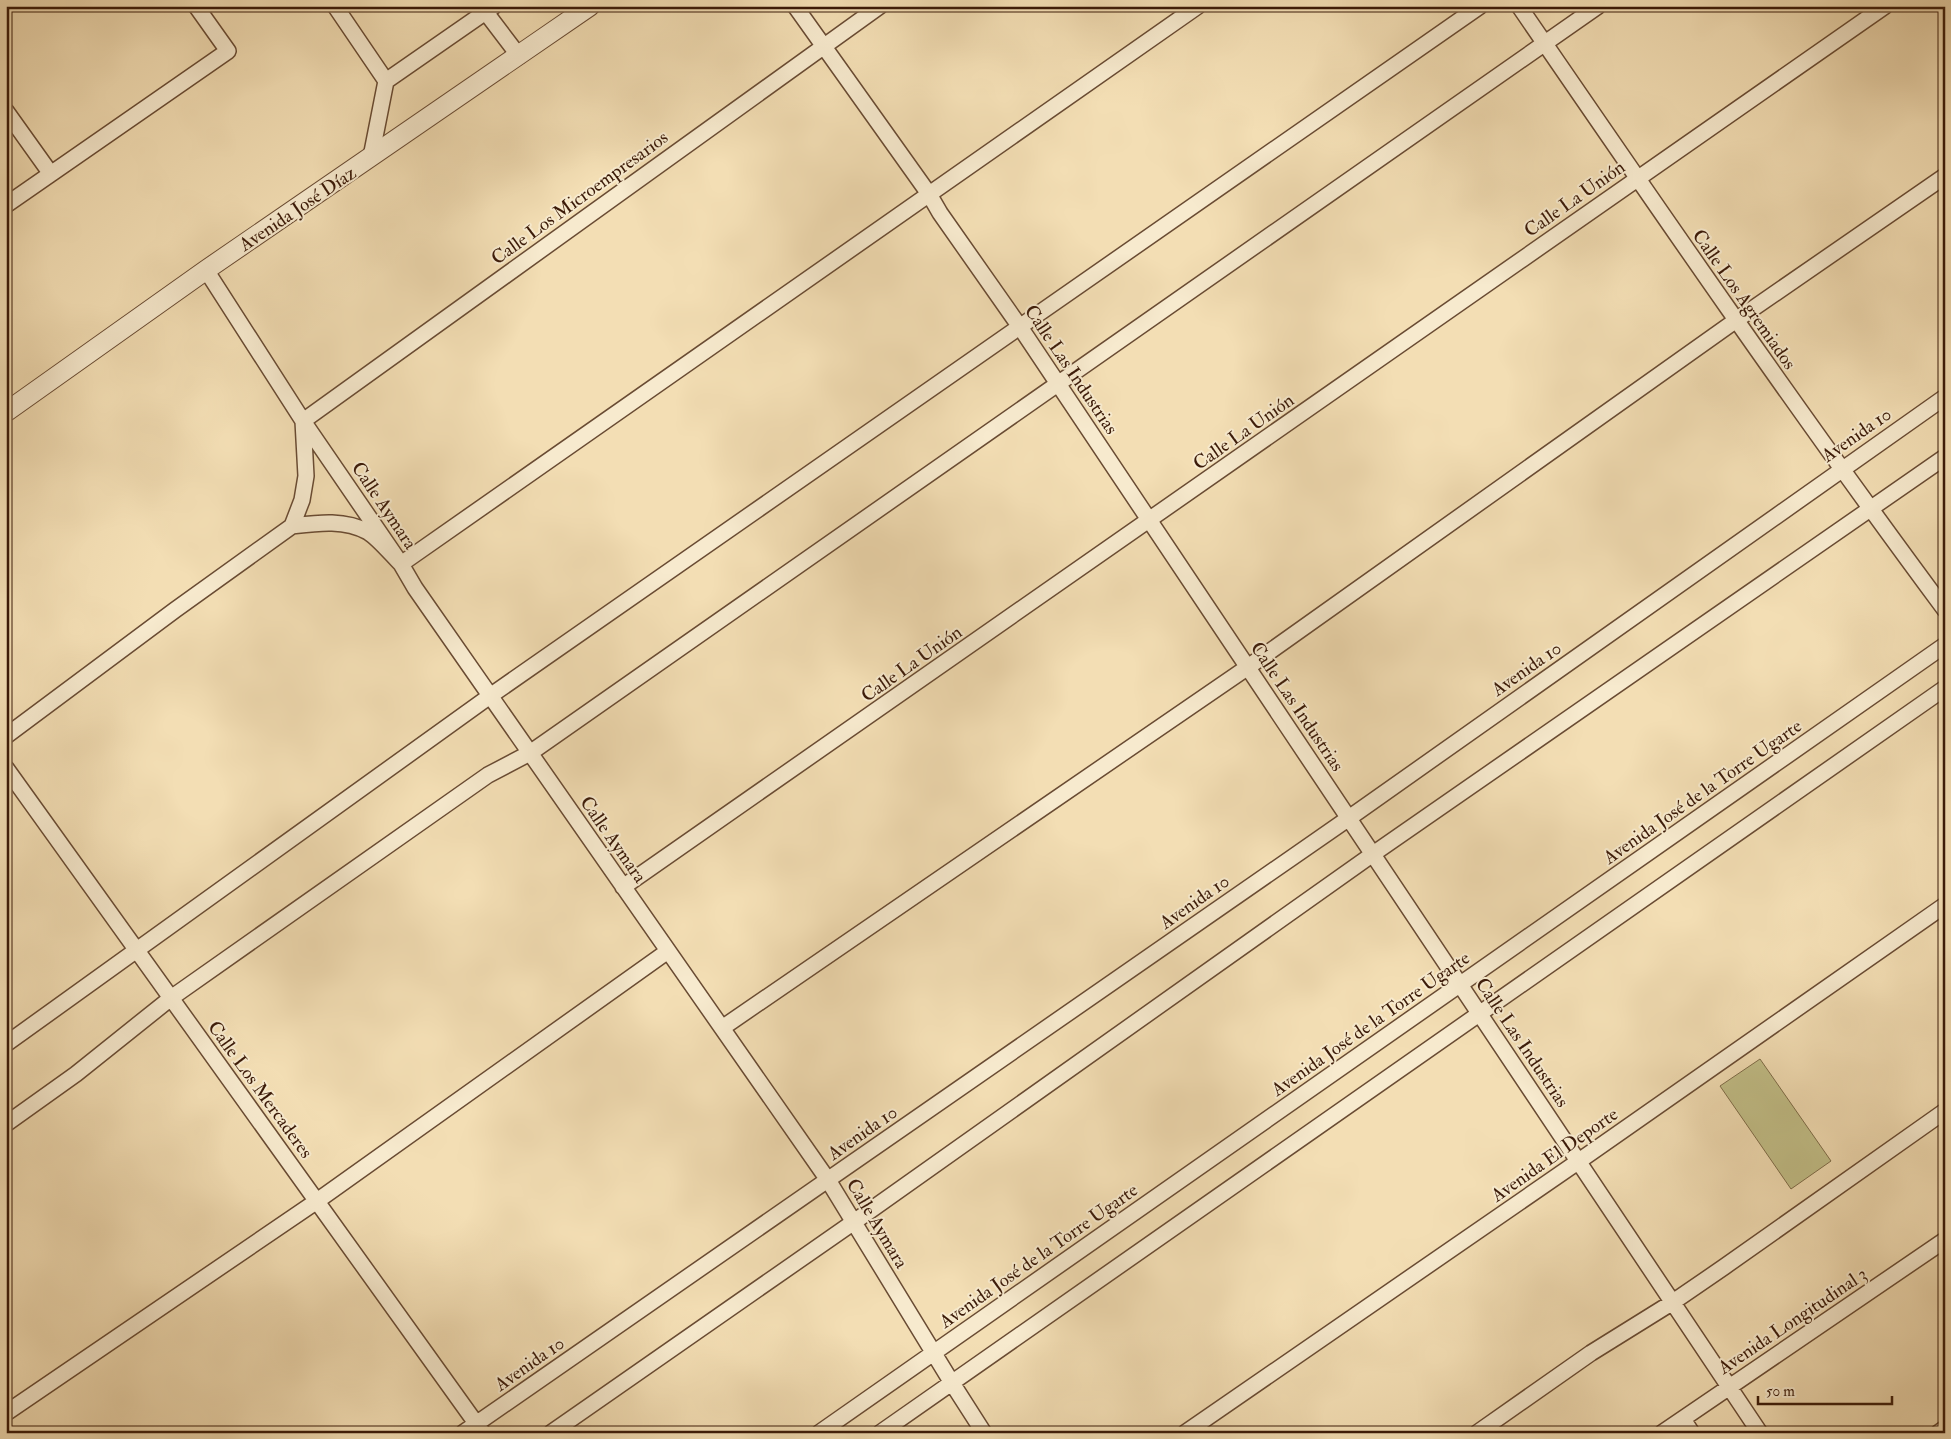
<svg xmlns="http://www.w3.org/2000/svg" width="1951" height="1439" font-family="'IM FELL Double Pica',serif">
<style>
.green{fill:#c2bf88;stroke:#7e6c48}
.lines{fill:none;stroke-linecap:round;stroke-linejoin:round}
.minor-casing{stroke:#694b33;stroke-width:18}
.tertiary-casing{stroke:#694b33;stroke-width:21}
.minor{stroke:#f7eace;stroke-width:15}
.tertiary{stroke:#f7eace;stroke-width:19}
.labels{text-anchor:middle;stroke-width:4;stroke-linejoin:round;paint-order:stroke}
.street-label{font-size:19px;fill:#3b1a08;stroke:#f7eace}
</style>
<rect width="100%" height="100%" fill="#f3deb4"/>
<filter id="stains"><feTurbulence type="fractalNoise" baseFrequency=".004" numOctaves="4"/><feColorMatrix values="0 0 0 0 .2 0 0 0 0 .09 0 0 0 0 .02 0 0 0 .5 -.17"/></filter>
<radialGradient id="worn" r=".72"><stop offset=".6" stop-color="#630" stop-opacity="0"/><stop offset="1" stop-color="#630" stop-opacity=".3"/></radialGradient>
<!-- green -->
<path class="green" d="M1760,1059l71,102 -40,28 -71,-103z"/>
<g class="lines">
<!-- minor casing -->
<g class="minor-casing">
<path id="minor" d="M335,6l51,75 -15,76
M481,6l38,50
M795,6l134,188 11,19 80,114 740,1106
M1519,6c140,204 279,406 426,604
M386,81l108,-75
M6,111l45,63
M6,205l222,-154 -32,-45
M206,270l97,151 98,143 14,24 413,592 124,203 32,50
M292,526c25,-3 52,-7 76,6 10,6 24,23 33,32l797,-558
M6,736l169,-126 117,-84 10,-26 4,-24 -3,-55 577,-415
M6,768l477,665
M623,887l1262,-881
M722,1028l526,-361 487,-346 210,-145
M6,1044l484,-348 990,-690
M6,1124l70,-50 95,-76 317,-223 42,-22 1068,-747
M6,1413l311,-212 351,-250
M1683,1419l9,14
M463,1433l886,-615 596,-421
M551,1433l310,-216 512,-363 572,-397
M819,1433l1126,-788
M880,1433l1065,-745
M1185,1433l394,-272 366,-256
M1477,1433l114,-80 82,-51 51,-35 221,-156
M1662,1433l283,-193
M1938,1433l7,-5"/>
</g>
<!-- tertiary casing -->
<g class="tertiary-casing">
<path id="tertiary" d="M6,412l200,-142 384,-264"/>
</g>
<!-- minor -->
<use href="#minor" class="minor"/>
<!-- tertiary -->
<use href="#tertiary" class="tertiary"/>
</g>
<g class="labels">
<!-- street labels -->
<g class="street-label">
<text transform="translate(579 197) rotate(-36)" y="7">Calle Los Microempresarios</text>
<text transform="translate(1574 198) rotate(-35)" y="7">Calle La Unión</text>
<text transform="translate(297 208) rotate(-34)" y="7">Avenida José Díaz</text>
<text transform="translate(1745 299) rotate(55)" y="7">Calle Los Agremiados</text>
<text transform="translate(1072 369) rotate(56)" y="7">Calle Las Industrias</text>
<text transform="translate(1243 431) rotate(-35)" y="7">Calle La Unión</text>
<text transform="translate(1856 434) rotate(-35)" y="7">Avenida 10</text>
<text transform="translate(385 505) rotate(56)" y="7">Calle Aymara</text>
<text transform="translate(911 663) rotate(-35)" y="7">Calle La Unión</text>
<text transform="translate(1526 668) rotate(-35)" y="7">Avenida 10</text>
<text transform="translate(1298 706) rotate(56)" y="7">Calle Las Industrias</text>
<text transform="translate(1702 791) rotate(-35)" y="7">Avenida José de la Torre Ugarte</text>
<text transform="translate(614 839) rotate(55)" y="7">Calle Aymara</text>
<text transform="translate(1194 901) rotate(-35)" y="7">Avenida 10</text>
<text transform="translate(1370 1023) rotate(-35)" y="7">Avenida José de la Torre Ugarte</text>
<text transform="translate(1523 1042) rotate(56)" y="7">Calle Las Industrias</text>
<text transform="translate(261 1089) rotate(54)" y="7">Calle Los Mercaderes</text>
<text transform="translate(862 1132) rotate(-35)" y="7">Avenida 10</text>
<text transform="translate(1554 1154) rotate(-35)" y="7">Avenida El Deporte</text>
<text transform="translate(878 1223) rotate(59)" y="7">Calle Aymara</text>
<text transform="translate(1038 1255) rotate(-35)" y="7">Avenida José de la Torre Ugarte</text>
<text transform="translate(1792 1320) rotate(-34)" y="7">Avenida Longitudinal 3</text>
<text transform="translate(529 1363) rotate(-35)" y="7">Avenida 10</text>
</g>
</g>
<!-- margin -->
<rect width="1951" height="1439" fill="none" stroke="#f3deb4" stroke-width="25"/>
<rect x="8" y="8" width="1936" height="1424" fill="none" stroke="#3b1a08" stroke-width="2.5"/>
<rect x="12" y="12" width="1926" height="1414" fill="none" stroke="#3b1a08"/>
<!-- scale -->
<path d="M1758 1396v8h134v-8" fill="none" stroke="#3b1a08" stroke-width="2.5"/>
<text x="1766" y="1396" font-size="15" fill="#3b1a08" stroke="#f7eace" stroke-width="4" paint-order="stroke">50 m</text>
<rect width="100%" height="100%" filter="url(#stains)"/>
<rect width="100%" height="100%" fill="url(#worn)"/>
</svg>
